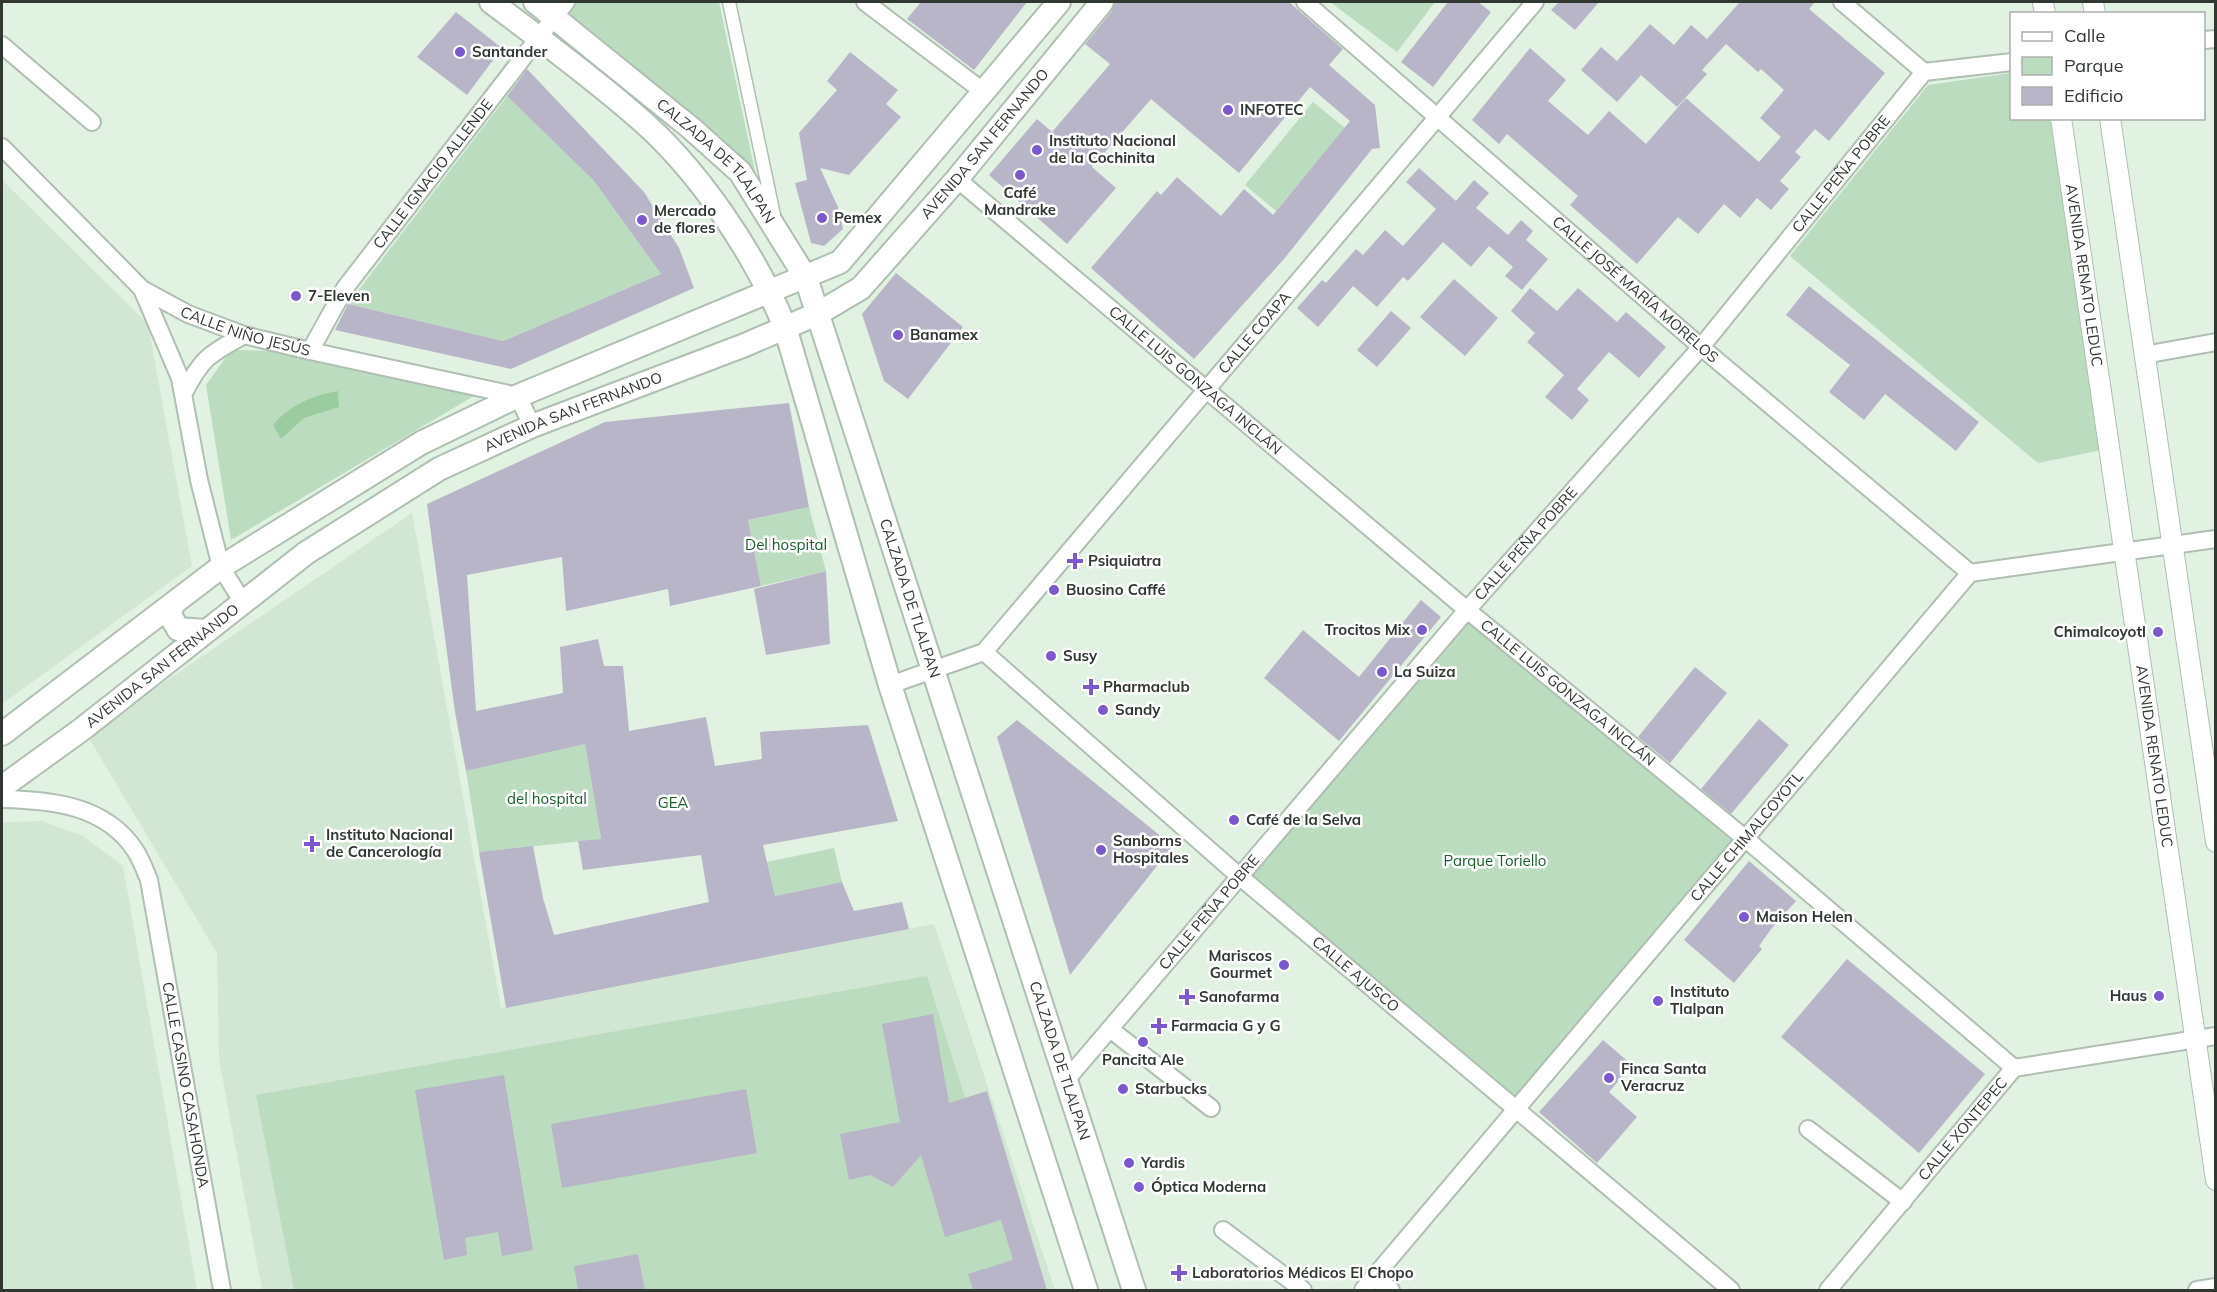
<svg xmlns="http://www.w3.org/2000/svg" width="2217" height="1292" font-family="Mulish,sans-serif">
<style>
.built{fill:#d1e7d3}
.green{fill:#bcdcbf}
.water{fill:#9acca0}
.building{fill:#b8b5c8}
.lines{fill:none;stroke-linecap:round;stroke-linejoin:round}
.pedestrian-casing{stroke:#afbfb1;stroke-width:15}
.minor-casing{stroke:#afbfb1;stroke-width:20}
.tertiary-casing{stroke:#afbfb1;stroke-width:22}
.secondary-casing{stroke:#afbfb1;stroke-width:26}
.pedestrian{stroke:#fff;stroke-width:12}
.minor{stroke:#fff;stroke-width:16}
.tertiary{stroke:#fff;stroke-width:20}
.secondary{stroke:#fff;stroke-width:22}
.poi-dot{fill:#7b58d2;stroke:#fff;stroke-width:2}
.labels{text-anchor:middle;stroke-width:5;stroke-linejoin:round;paint-order:stroke}
.poi-label{font-size:15px;font-weight:bold;fill:#313731;stroke:#fff;text-anchor:start}
.street-label{font-size:15px;fill:#313731;stroke:#fff}
.park-label{font-size:15px;fill:#18602a;stroke:#fff}
</style>
<rect width="100%" height="100%" fill="#e1f2e2"/>
<!-- built -->
<path class="built" d="M2,180l146,144 44,242 -190,138z
M412,513l89,495 433,-84 121,366h-793l-43,-231 -2,-106 -130,-218z
M42,821l41,15 40,30 74,424h-195v-468z"/>
<!-- green -->
<path class="green" d="M576,2h143l36,170 -192,-155z
M1330,2h105l-38,50z
M2011,73l1,45 43,1 47,331 -64,13 -248,-207 138,-171z
M507,96l87,85 67,93 -158,67 -155,-37z
M1313,102l32,26 -69,83 -31,-26z
M231,350l42,1 201,45 -243,144 -25,-155z
M809,507l17,64 -65,15 -13,-66z
M1467,610l280,230 -232,268 -276,-232z
M585,744l16,95 -122,13 -13,-81z
M834,848l8,34 -67,14 -8,-34z
M927,976l98,314h-731l-38,-195z"/>
<!-- water -->
<path class="water" d="M338,391l1,16 -35,11 -23,21 -8,-14c17,-20 38,-29 65,-34z"/>
<!-- building -->
<path class="building" d="M921,2h106l-53,68 -67,-51z
M1115,2h174l54,47 -14,16 46,40 5,43 -8,1 -88,110 -90,100 -103,-91 66,-77 4,4 16,-18 44,39 23,-27 29,26 77,-94 -40,-34 -71,86 -88,-74 -59,68 24,21 -49,56 -78,-69 48,-56 15,13 58,-68 -25,-20 27,-33z
M1448,2h30l13,10 -58,75 -32,-25z
M1559,2h40l-24,28 -24,-20z
M1740,2h75l-6,7 76,64 -56,68 -14,-12 -20,23 6,5 -21,24 9,8 -18,21 -14,-12 -17,20 -16,-14 -26,30 -20,-17 -41,47 -67,-59 8,-9 -71,-62 -8,10 -27,-24 58,-72 36,32 -18,21 40,34 21,-24 37,33 40,-46 73,64 22,-25 -21,-19 24,-28 -23,-21 -3,3 -32,-28 -24,26 5,4 -30,33 -36,-32 -24,27 -36,-32 20,-23 16,14 33,-37 24,21 17,-20 16,14z
M456,12l46,36 -35,47 -50,-38z
M850,52l48,38 -12,14 15,13 -52,58 -29,-7 18,39 5,22 -19,17 -13,-3 -16,-60 12,-3 -8,-47 38,-43 -10,-9z
M527,69l117,123 35,56 15,40 -183,81 -176,-39 13,-26 155,37 158,-67 -67,-93 -87,-85z
M1419,168l37,33 18,-21 15,13 -13,15 32,27 13,-15 12,11 -7,9 22,19 -26,31 -17,-14 8,-9 -24,-21 -18,21 -28,-25 -35,39 -5,-4 -26,30 -24,-21 -35,41 -21,-19 25,-28 4,3 30,-34 7,6 22,-25 18,16 33,-37 -30,-27z
M896,273l67,54 -55,72 -24,-18 -22,-67z
M1454,279l44,39 -33,38 -45,-39z
M1809,286l170,136 -23,29 -71,-57 -21,26 -35,-28 21,-27 -64,-50z
M1530,288l27,23 21,-23 39,34 9,-10 40,35 -27,31 -30,-26 -32,37 12,11 -17,20 -27,-23 19,-22 -37,-33 8,-9 -24,-22z
M1391,311l20,17 -34,39 -20,-17z
M789,403l20,104 -61,13 13,66 -91,20 -2,-17 -102,22 -4,-54 -95,18 9,136 87,-18 -3,-46 38,-8 6,27h19l6,65 77,-14 9,49 47,-7 -2,-27 108,-7 30,96 -135,24 12,51 67,-14 12,29 48,-9 7,27 -403,79 -27,-156 54,-6 10,52 11,37 155,-33 -8,-47 -118,15 -5,-29 23,-2 -16,-95 -119,27 -11,-59 -28,-208 178,-82z
M826,571l4,73 -64,11 -12,-66z
M1421,600l20,17 -102,124 -75,-63 39,-48 56,47z
M1695,667l32,26 -57,70 -32,-26z
M1759,719l30,26 -58,69 -30,-25z
M1017,720l156,126 -103,129 -73,-238z
M1749,861l47,40 -24,27 -13,18 3,3 -28,34 -50,-43z
M1847,959l138,115 -66,79 -138,-116z
M933,1014l16,89 38,-12 60,199h-74l-5,-16 45,-14 -12,-40 -56,17 -24,-82 -28,32 -23,-12 -21,5 -9,-46 60,-12 -18,-98z
M1603,1040l29,25 -23,27 28,25 -40,46 -58,-51z
M504,1075l29,175 -31,6 -4,-24 -33,6 2,17 -23,5 -29,-170z
M746,1089l11,64 -195,35 -11,-64z
M638,1254l7,36h-67l-4,-24z"/>
<g class="lines">
<!-- pedestrian casing -->
<g class="pedestrian-casing">
<path id="pedestrian" d="M729,2l45,213"/>
</g>
<!-- minor casing -->
<g class="minor-casing">
<g id="minor">
<path d="M865,2l119,90"/>
<path id="s1" d="M1305,2l396,345 269,226"/>
<path d="M1842,2l82,70"/>
<path d="M2204,40l12,-1"/>
<path d="M2,45l90,77"/>
<path id="s2" d="M2,147l140,142 46,25 56,21 66,16 208,45 14,30"/>
<path id="s3" d="M957,179l510,431 280,230 267,228"/>
<path d="M142,289l38,89 19,102 22,87 21,34"/>
<path id="s4" d="M310,351l35,-63 221,-286"/>
<path d="M2144,355l72,-13"/>
<path d="M184,393c18,-36 26,-39 60,-58"/>
<path id="s5" d="M984,652l255,224 492,414"/>
<path id="s6" d="M890,685l94,-33 551,-650"/>
<path id="s7" d="M2,799c49,1 103,6 133,51 6,9 10,20 14,30l73,410"/>
<path d="M1110,1029l101,79"/>
<path id="s8" d="M1067,1079l400,-469 234,-263 223,-275 88,-10"/>
<path d="M1808,1129l95,73"/>
<path d="M1223,1230l80,60"/>
<path d="M1373,1277l18,13"/>
<path id="s9" d="M1363,1290l607,-717 246,-34"/>
<path id="s10" d="M1828,1290l186,-222 202,-32"/>
<path d="M2197,1290l19,-3"/>
</g>
</g>
<!-- tertiary casing -->
<g class="tertiary-casing">
<g id="tertiary">
<path d="M2043,2l2,12"/>
<path d="M2093,2l2,12"/>
<path id="s11" d="M2061,118l155,1062"/>
<path d="M2110,118l106,724"/>
</g>
</g>
<!-- secondary casing -->
<g class="secondary-casing">
<g id="secondary">
<path d="M491,2c48,36 97,72 143,112 63,53 120,138 151,213l105,358 196,605"/>
<path id="s12" d="M535,2l157,127 48,43 66,106 328,1012"/>
<path d="M173,604l-3,11 8,14 27,2"/>
<path d="M2,734l219,-167 200,-124 97,-47 322,-134 219,-260"/>
<path id="s13" d="M2,787l79,-57 225,-177 133,-84 93,-43 213,-81 74,-32 42,-25 96,-109 145,-177"/>
</g>
</g>
<!-- pedestrian -->
<use href="#pedestrian" class="pedestrian"/>
<!-- minor -->
<use href="#minor" class="minor"/>
<!-- tertiary -->
<use href="#tertiary" class="tertiary"/>
<!-- secondary -->
<use href="#secondary" class="secondary"/>
</g>
<!-- markers -->
<g class="poi-dot">
<circle cx="460" cy="52" r="6"/>
<circle cx="1228" cy="110" r="6"/>
<circle cx="1037" cy="150" r="6"/>
<circle cx="1020" cy="175" r="6"/>
<circle cx="822" cy="218" r="6"/>
<circle cx="642" cy="220" r="6"/>
<circle cx="296" cy="296" r="6"/>
<circle cx="898" cy="335" r="6"/>
<path d="M1072 552h6v6h6v6h-6v6h-6v-6h-6v-6h6z"/>
<circle cx="1054" cy="590" r="6"/>
<circle cx="1422" cy="630" r="6"/>
<circle cx="2158" cy="632" r="6"/>
<circle cx="1051" cy="656" r="6"/>
<circle cx="1382" cy="672" r="6"/>
<path d="M1088 678h6v6h6v6h-6v6h-6v-6h-6v-6h6z"/>
<circle cx="1103" cy="710" r="6"/>
<circle cx="1234" cy="820" r="6"/>
<path d="M309 835h6v6h6v6h-6v6h-6v-6h-6v-6h6z"/>
<circle cx="1101" cy="850" r="6"/>
<circle cx="1744" cy="917" r="6"/>
<circle cx="1284" cy="965" r="6"/>
<circle cx="2159" cy="996" r="6"/>
<path d="M1184 988h6v6h6v6h-6v6h-6v-6h-6v-6h6z"/>
<circle cx="1658" cy="1001" r="6"/>
<path d="M1156 1017h6v6h6v6h-6v6h-6v-6h-6v-6h6z"/>
<circle cx="1143" cy="1042" r="6"/>
<circle cx="1609" cy="1078" r="6"/>
<circle cx="1123" cy="1089" r="6"/>
<circle cx="1129" cy="1163" r="6"/>
<circle cx="1139" cy="1187" r="6"/>
<path d="M1176 1264h6v6h6v6h-6v6h-6v-6h-6v-6h6z"/>
</g>
<g class="labels">
<!-- poi labels -->
<g class="poi-label">
<text x="472" y="57">Santander</text>
<text x="1240" y="115">INFOTEC</text>
<text x="1049" y="146">Instituto Nacional<tspan x="1049" dy="17">de la Cochinita</tspan></text>
<text x="1020" y="198" text-anchor="middle">Café<tspan x="1020" dy="17">Mandrake</tspan></text>
<text x="654" y="216">Mercado<tspan x="654" dy="17">de flores</tspan></text>
<text x="834" y="223">Pemex</text>
<text x="308" y="301">7-Eleven</text>
<text x="910" y="340">Banamex</text>
<text x="1088" y="566">Psiquiatra</text>
<text x="1066" y="595">Buosino Caffé</text>
<text x="1410" y="635" text-anchor="end">Trocitos Mix</text>
<text x="2146" y="637" text-anchor="end">Chimalcoyotl</text>
<text x="1063" y="661">Susy</text>
<text x="1394" y="677">La Suiza</text>
<text x="1103" y="692">Pharmaclub</text>
<text x="1115" y="715">Sandy</text>
<text x="1246" y="825">Café de la Selva</text>
<text x="326" y="840">Instituto Nacional<tspan x="326" dy="17">de Cancerología</tspan></text>
<text x="1113" y="846">Sanborns<tspan x="1113" dy="17">Hospitales</tspan></text>
<text x="1756" y="922">Maison Helen</text>
<text x="1272" y="961" text-anchor="end">Mariscos<tspan x="1272" dy="17">Gourmet</tspan></text>
<text x="1670" y="997">Instituto<tspan x="1670" dy="17">Tlalpan</tspan></text>
<text x="2147" y="1001" text-anchor="end">Haus</text>
<text x="1199" y="1002">Sanofarma</text>
<text x="1171" y="1031">Farmacia G y G</text>
<text x="1143" y="1065" text-anchor="middle">Pancita Ale</text>
<text x="1621" y="1074">Finca Santa<tspan x="1621" dy="17">Veracruz</tspan></text>
<text x="1135" y="1094">Starbucks</text>
<text x="1141" y="1168">Yardis</text>
<text x="1151" y="1192">Óptica Moderna</text>
<text x="1192" y="1278">Laboratorios Médicos El Chopo</text>
</g>
<!-- street labels -->
<g class="street-label">
<text dy="5" stroke="none"><textPath href="#s13" startOffset="1191">AVENIDA SAN FERNANDO</textPath></text>
<text dy="5" stroke="none"><textPath href="#s12" startOffset="242">CALZADA DE TLALPAN</textPath></text>
<text dy="5" stroke="none"><textPath href="#s4" startOffset="216">CALLE IGNACIO ALLENDE</textPath></text>
<text dy="5" stroke="none"><textPath href="#s8" startOffset="1191">CALLE PEÑA POBRE</textPath></text>
<text dy="5" stroke="none"><textPath href="#s11" startOffset="159">AVENIDA RENATO LEDUC</textPath></text>
<text dy="5" stroke="none"><textPath href="#s1" startOffset="438">CALLE JOSÉ MARÍA MORELOS</textPath></text>
<text dy="5" stroke="none"><textPath href="#s2" startOffset="312">CALLE NIÑO JESÚS</textPath></text>
<text dy="5" stroke="none"><textPath href="#s6" startOffset="518">CALLE COAPA</textPath></text>
<text dy="5" stroke="none"><textPath href="#s3" startOffset="312">CALLE LUIS GONZAGA INCLÁN</textPath></text>
<text dy="5" stroke="none"><textPath href="#s13" startOffset="687">AVENIDA SAN FERNANDO</textPath></text>
<text dy="5" stroke="none"><textPath href="#s8" startOffset="705">CALLE PEÑA POBRE</textPath></text>
<text dy="5" stroke="none"><textPath href="#s12" startOffset="728">CALZADA DE TLALPAN</textPath></text>
<text dy="5" stroke="none"><textPath href="#s13" startOffset="201">AVENIDA SAN FERNANDO</textPath></text>
<text dy="5" stroke="none"><textPath href="#s3" startOffset="798">CALLE LUIS GONZAGA INCLÁN</textPath></text>
<text dy="5" stroke="none"><textPath href="#s11" startOffset="645">AVENIDA RENATO LEDUC</textPath></text>
<text dy="5" stroke="none"><textPath href="#s9" startOffset="594">CALLE CHIMALCOYOTL</textPath></text>
<text dy="5" stroke="none"><textPath href="#s8" startOffset="219">CALLE PEÑA POBRE</textPath></text>
<text dy="5" stroke="none"><textPath href="#s5" startOffset="492">CALLE AJUSCO</textPath></text>
<text dy="5" stroke="none"><textPath href="#s12" startOffset="1214">CALZADA DE TLALPAN</textPath></text>
<text dy="5" stroke="none"><textPath href="#s7" startOffset="390">CALLE CASINO CASAHONDA</textPath></text>
<text dy="5" stroke="none"><textPath href="#s10" startOffset="210">CALLE XONTEPEC</textPath></text>
</g>
<!-- park labels -->
<g class="park-label">
<text x="786" y="550">Del hospital</text>
<text x="547" y="804">del hospital</text>
<text x="673" y="808">GEA</text>
<text x="1495" y="866">Parque Toriello</text>
</g>
</g>
<!-- border -->
<rect width="2217" height="1292" fill="none" stroke="#313731" stroke-width="6"/>
<!-- legend -->
<rect x="2010" y="12" width="195" height="108" fill="#ffffff" stroke="#adafad" stroke-width="1.5"/>
<rect x="2022" y="32" width="30" height="9" fill="#ffffff" stroke="#adafad" stroke-width="1.5"/>
<text x="2064" y="42" font-size="18" fill="#313731">Calle</text>
<rect x="2022" y="57" width="30" height="18" fill="#bcdcbf" stroke="#adafad" stroke-width="1.5"/>
<text x="2064" y="72" font-size="18" fill="#313731">Parque</text>
<rect x="2022" y="87" width="30" height="18" fill="#b8b5c8" stroke="#adafad" stroke-width="1.5"/>
<text x="2064" y="102" font-size="18" fill="#313731">Edificio</text>
</svg>
